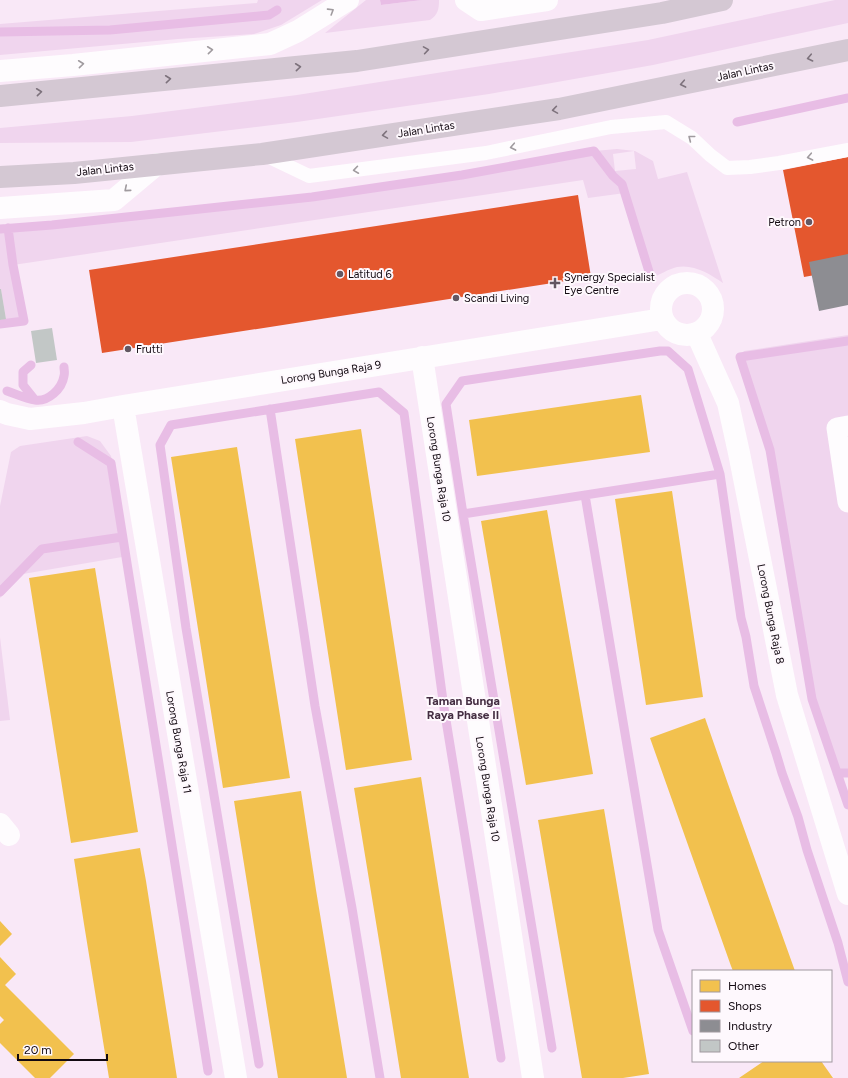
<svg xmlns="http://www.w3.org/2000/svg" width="848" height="1078" font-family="Figtree,sans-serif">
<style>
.green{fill:#f0d5ee;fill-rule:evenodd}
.water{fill:#e8bde5}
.homes{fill:#f2c14e}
.shops{fill:#e4572e}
.industry{fill:#8d8d92}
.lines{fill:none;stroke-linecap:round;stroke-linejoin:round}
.stream{stroke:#e8bde5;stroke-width:9}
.building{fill:#c2c7c6}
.service{stroke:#fefcfe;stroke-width:14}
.pedestrian{stroke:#fefcfe;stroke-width:21}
.minor{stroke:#fefcfe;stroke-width:22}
.trunk{stroke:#d4c8d3;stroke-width:22}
.oneway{stroke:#a09b9f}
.oneway2{stroke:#7d727c}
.poi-dot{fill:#635762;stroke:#fef8fd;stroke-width:1.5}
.labels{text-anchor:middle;stroke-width:4;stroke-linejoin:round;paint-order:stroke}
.street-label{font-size:11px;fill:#120911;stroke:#fef8fd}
.poi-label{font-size:11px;fill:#120911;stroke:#fef8fd;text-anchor:start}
.neighbourhood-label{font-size:12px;font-weight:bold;fill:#442d42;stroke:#fef8fd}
</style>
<rect width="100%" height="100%" fill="#f9e8f7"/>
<!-- green -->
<path class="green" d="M258,0h64l-41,25 -27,9 -76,5 -178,16v-31l257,-21z
M366,0h14l1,5 41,-5h17c0,9 -1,15 -9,20l-105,13z
M835,0h13v23l-195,42 -164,29 -192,28 -166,20 -131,1v-15l132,-12 165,-21 351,-55z
M617,149l18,2 18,10 5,18 29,-7 36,111c-13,-9 -29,-19 -46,-16 -9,2 -17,8 -26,11l-26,-85 -37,5 -5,-18 -570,85 11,56 -24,3v-4l6,-1 -5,-30h-1v-60l52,-4 260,-28 150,-22 132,-24zM634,151l2,18 -21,2 -2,-17z
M848,335v438h-11l-25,-74 -42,-249 -30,-93 4,-6z
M87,436l13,5 11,15 17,100 -105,18 -23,24v-92l11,-54 9,-6z
M0,637l10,83 -10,1z"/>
<!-- water -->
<path class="water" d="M380,0h42l-41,5z"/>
<!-- homes -->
<path class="homes" d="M641,395l9,57 -173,24 -8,-56z
M361,429l51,331 -66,10 -51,-331z
M237,447l53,331 -67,10 -52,-331z
M672,491l31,206 -57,8 -31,-206z
M547,510l46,264 -67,11 -45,-264z
M95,568l43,264 -67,11 -42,-265z
M705,718l23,66 67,187h-62l-2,-5 -81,-228z
M421,777l42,265 6,36h-68l-20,-125 -27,-165z
M301,791l15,99 31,188h-69l-44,-277z
M604,809l45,265 -26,4h-41l-44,-258z
M140,848l6,33 31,197h-68l-25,-154 -10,-65z
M0,921l12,13 -12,12z
M0,957l16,17 -11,11 69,69 -24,24h-15l-35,-35v-19l4,-4 -4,-4z
M764,1061h57l12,17h-94z"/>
<!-- shops -->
<path class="shops" d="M848,157v112l-44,8 -21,-107z
M578,195l13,82 -489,76 -13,-83z"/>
<!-- industry -->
<path class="industry" d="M848,254v51l-29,6 -10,-49z"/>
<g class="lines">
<!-- stream -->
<path class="stream" d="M0,32l110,-2 159,-15 8,-5
M737,122l111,-24
M0,229l52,-4 260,-28 150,-22 132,-24 19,25 9,8 29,94
M0,324l24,-3 -11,-56 -5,-37
M848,341l-108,16 30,93 42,249 36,106
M31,365l-8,7v13l12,15
M7,391c9,3 19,8 28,9 13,2 27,-11 29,-24 1,-3 0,-6 0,-9
M270,409l45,297 37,202 28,170
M78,442l33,21 97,608
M585,495l73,435 35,101
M463,514l257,-40
M0,592l42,-43 80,-12
M837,773h11
M552,1048l-89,-534 -17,-110 16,-23 198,-30h8l20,18 32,105 21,144 5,19 8,49 22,67 6,20 16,44 9,33 31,93 10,39
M259,1064l-73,-436 -26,-183 11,-20 208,-33 25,21 40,295 57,350"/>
</g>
<!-- building -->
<path class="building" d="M0,289h1l5,30 -6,1z
M52,328l5,32 -21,3 -5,-32z"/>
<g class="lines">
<!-- service -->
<path class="service" d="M263,154l46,22 177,-23 125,-26 55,-5 26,16 18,17 17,13 23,-1 29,-4 69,-13"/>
<!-- pedestrian -->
<path class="pedestrian" d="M848,426l-11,2 11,74"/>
<!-- minor -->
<path class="minor" d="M466,0l15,10 66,-10
M0,71l73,-6 197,-21 28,-13 50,-31
M0,208l114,-8 43,-36
M661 309a26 26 0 1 1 52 0a26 26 0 1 1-52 0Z
M697,334l31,69 11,50 48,242 61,199
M422,357l111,721
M123,406l113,672
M0,411l7,3 23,5 54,-6 39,-7 539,-87
M0,824l9,11"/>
<!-- trunk -->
<path class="trunk" d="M0,96l357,-35 305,-48 60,-13
M0,177l74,-4 188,-19 297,-45 289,-59"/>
</g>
<!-- one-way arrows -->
<defs><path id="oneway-chevron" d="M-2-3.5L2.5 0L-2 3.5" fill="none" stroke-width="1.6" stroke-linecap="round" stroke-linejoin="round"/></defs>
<g class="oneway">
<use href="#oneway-chevron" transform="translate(331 11) rotate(-32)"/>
<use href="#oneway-chevron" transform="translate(210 50) rotate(-6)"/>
<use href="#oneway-chevron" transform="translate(81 64) rotate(-6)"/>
<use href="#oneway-chevron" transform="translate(691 138) rotate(-142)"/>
<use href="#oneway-chevron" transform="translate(513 147) rotate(169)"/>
<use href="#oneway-chevron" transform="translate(810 157) rotate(169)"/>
<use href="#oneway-chevron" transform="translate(356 170) rotate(172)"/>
<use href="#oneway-chevron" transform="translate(127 189) rotate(140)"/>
</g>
<g class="oneway2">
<use href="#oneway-chevron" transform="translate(426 50) rotate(-9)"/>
<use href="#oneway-chevron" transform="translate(810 58) rotate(168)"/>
<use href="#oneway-chevron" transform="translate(298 67) rotate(-6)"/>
<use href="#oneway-chevron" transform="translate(168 79) rotate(-6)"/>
<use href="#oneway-chevron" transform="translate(683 84) rotate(169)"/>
<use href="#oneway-chevron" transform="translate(39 92) rotate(-6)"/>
<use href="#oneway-chevron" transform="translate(555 110) rotate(171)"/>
<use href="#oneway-chevron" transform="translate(385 135) rotate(171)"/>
</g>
<!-- markers -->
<g class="poi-dot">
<circle cx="809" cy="222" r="4"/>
<circle cx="340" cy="274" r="4"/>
<path d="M553 277h4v4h4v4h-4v4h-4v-4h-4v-4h4z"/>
<circle cx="456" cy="298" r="4"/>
<circle cx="128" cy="349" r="4"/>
</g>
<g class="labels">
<!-- street labels -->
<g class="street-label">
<text transform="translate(745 71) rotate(-12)" y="4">Jalan Lintas</text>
<text transform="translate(426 129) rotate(-9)" y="4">Jalan Lintas</text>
<text transform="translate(105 169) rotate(-6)" y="4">Jalan Lintas</text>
<text transform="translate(331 372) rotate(-9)" y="4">Lorong Bunga Raja 9</text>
<text transform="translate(439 469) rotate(81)" y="4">Lorong Bunga Raja 10</text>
<text transform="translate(771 614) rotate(79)" y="4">Lorong Bunga Raja 8</text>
<text transform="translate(179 742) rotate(80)" y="4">Lorong Bunga Raja 11</text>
<text transform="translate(488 789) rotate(81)" y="4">Lorong Bunga Raja 10</text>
</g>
<!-- poi labels -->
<g class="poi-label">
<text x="801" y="226" text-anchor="end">Petron</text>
<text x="348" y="278">Latitud 6</text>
<text x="564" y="281">Synergy Specialist<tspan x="564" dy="13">Eye Centre</tspan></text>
<text x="464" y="302">Scandi Living</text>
<text x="136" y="353">Frutti</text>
</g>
<!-- neighbourhood labels -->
<g class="neighbourhood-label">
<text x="463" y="705">Taman Bunga<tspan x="463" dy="14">Raya Phase II</tspan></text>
</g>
</g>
<!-- legend -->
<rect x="692" y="970" width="140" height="92" fill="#fef8fd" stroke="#a0989f"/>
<rect x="700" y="980" width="20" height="12" fill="#f2c14e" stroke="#a0989f"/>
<text x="728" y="990" font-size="12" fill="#120911">Homes</text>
<rect x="700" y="1000" width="20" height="12" fill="#e4572e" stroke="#a0989f"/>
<text x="728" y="1010" font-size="12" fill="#120911">Shops</text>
<rect x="700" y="1020" width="20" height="12" fill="#8d8d92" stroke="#a0989f"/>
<text x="728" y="1030" font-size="12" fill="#120911">Industry</text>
<rect x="700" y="1040" width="20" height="12" fill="#c2c7c6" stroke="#a0989f"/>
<text x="728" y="1050" font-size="12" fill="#120911">Other</text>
<!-- scale -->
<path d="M18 1054v6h89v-6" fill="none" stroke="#120911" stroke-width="2"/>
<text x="24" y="1054" font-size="12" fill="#120911" stroke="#fef8fd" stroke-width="3" paint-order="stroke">20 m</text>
</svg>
